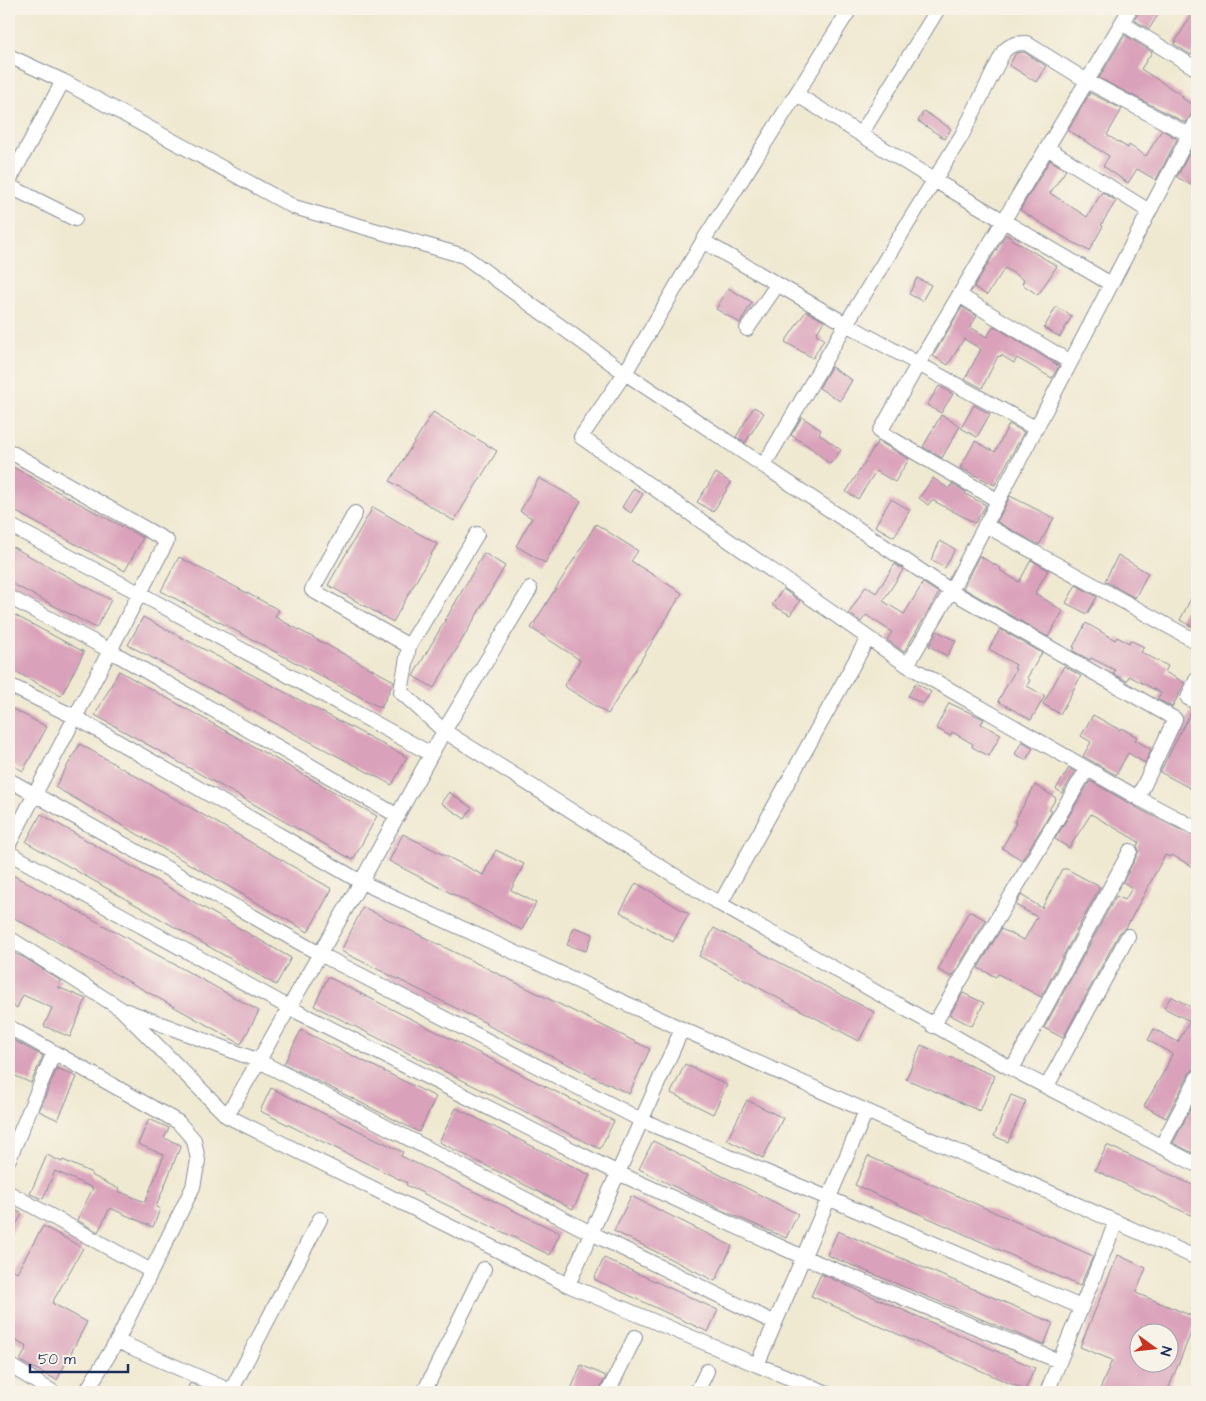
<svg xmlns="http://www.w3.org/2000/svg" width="1206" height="1401" font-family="'Architects Daughter',sans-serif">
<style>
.building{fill:#daa1ba;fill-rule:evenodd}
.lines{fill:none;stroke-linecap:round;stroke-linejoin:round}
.minor-casing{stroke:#868c98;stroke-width:16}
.minor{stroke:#fff;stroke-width:14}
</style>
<rect width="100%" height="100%" fill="#f7f3e8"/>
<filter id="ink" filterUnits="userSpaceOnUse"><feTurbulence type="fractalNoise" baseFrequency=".02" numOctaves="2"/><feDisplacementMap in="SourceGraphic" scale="10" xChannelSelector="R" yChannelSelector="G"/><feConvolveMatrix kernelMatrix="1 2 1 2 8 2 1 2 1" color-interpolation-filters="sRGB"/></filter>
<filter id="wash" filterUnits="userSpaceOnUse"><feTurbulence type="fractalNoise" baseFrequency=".0096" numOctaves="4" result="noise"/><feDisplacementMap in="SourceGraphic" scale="20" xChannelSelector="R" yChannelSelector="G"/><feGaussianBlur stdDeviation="1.12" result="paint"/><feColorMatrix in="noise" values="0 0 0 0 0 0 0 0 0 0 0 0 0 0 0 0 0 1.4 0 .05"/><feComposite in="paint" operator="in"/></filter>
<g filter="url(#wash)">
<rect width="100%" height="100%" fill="#f0e9d1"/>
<g id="blocks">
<!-- building -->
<path class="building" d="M1141,9h21l-13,20 -15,-9z
M1195,9h2v36l-6,10 -17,-11z
M1125,35l27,17 -11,17 42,27 -1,2 14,9 -10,16 -87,-45z
M1024,52l22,14 -10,16 -27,-17 7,-12z
M1090,93l32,16 -15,26 21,13 1,-3 17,11 16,-26 15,9 -21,41 -19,-11 -9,14 -25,-17 6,-10 -41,-26z
M924,111l27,18 -6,10 -27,-18z
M1192,148l5,3v37l-20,-11z
M1050,160l16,10 -16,23 37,24 15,-25 14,9 -15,24 2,1 -14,25 -27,-15 -42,-26z
M1006,234l6,4 -1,1 46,27 -19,29 -16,-11 2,-4 -19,-12 -18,27 -13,-8z
M917,278l14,7 -9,16 -13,-7z
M728,288l24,14 -12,21 -24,-14z
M962,307l15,9 -7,11 17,10 7,-11 65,40 -7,12 -35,-20 -3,5 -13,-8 -1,2 -2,-1 -16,32 -17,-9 16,-30 -17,-10 -16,26 -15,-9z
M1056,307l16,9 -12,21 -16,-9z
M806,311l18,10 -8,13 8,5 -11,19 -28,-16z
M831,367l21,13 -12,21 -21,-13z
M939,386l14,8 -12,19 -14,-8z
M974,405l16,9 -13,23 -16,-9z
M754,407l10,6 -19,30 -9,-6z
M433,412l64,39 -43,70 -64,-40z
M941,415l19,11 -18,32 -19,-11z
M802,417l19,13 -2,4 22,16 -11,14 -19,-16 -20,-13z
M1009,424l15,8 -29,53 -35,-17 15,-27 20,11z
M878,441l31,18 -14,23 -19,-11 -18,28 -12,-7z
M9,465l134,73 -18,33 -116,-63z
M716,473l15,10 -18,29 -16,-10z
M539,478l42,23 -36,62 -29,-17 16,-28 -12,-7z
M933,478l16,11 3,-5 14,8 -1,2 21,11 -11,18 -43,-23 -4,5 -9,-7z
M634,488l9,6 -12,19 -9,-6z
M1010,496l44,22 -15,27 -42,-23z
M891,499l19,11 -16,27 -19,-11z
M373,507l64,37 -44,78 -65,-37z
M596,524l42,27 -7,10 51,32 -74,121 -44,-28 16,-26 -49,-32z
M940,541l15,8 -10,19 -14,-8z
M9,545l102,55 -15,28 -87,-46z
M484,553l21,13 -71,122 -21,-12z
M1118,555l30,18 -13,25 -30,-17z
M979,556l22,12 -1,2 19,12 12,-22 17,10 -13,23 28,18 -15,26 -85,-49z
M179,557l100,53 -4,7 119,64 -13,27 -220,-117z
M895,564l8,6 -20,31 21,13 19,-31 16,10 -35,59 -17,-12 5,-8 -26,-17 -5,7 -12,-9 17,-27 10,7z
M1076,585l21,12 -10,17 -21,-11z
M1197,587v42l-17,-9z
M783,589l17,12 -10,14 -18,-10z
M9,612l75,40 -23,44 -52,-28z
M143,617l264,140 -15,28 -264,-140z
M1086,623l29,17 2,-3 12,6 1,-3 14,7 -3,5 27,14 -3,6 20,11 -13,24 -15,-8 4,-6 -32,-17 -2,5 -14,-7 2,-4 -24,-12 -1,2 -17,-9 2,-3 -2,-1z
M1000,629l42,24 -15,25 3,2 -3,6 18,10 -14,24 -33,-19 18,-32 -2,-1 2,-3 -27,-16z
M937,631l19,10 -9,15 -18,-10z
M1064,666l17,10 -21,38 -17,-10z
M119,671l258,145 -24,44 -258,-145z
M916,683l15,9 -8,12 -15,-8z
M949,703l35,16 -3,5 20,10 -12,22 -17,-9 1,-3 -21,-12 -2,4 -14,-8z
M9,707l38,20 -24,44 -14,-8z
M1192,710l5,2v80l-37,-20z
M1093,715l27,15 1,-2 16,9 -2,3 16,9 -6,14 -17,-10 -12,22 -33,-19 8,-14 -10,-6z
M1022,741l11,7 -7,12 -11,-6z
M80,744l252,145 -24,43 -253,-145z
M1069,768l6,4 -13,21 -6,-4z
M1090,781l53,30 54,27v31l-25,-14 -2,2 -5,-2 -39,73 -6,4 -57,106 -19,-10 72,-132 9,4 7,-12 -9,-6 16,-31 -2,-5 2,-4 -48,-28 -22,34 -14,-9z
M1035,785l21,13 -7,12 3,1 -30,49 -20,-12 14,-25 -2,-1z
M449,792l23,16 -7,11 -24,-16z
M41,814l250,144 -15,27 -250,-143z
M403,834l80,41 13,-25 28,14 -13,26 25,13 -14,27 -133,-69z
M1062,869h5l33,18 -59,110 -43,-23 -2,3 -18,-9 23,-39 23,11 13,-23 -21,-12 5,-10 21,13z
M9,873l250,138 -18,33 -232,-129z
M636,883l53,31 -16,28 -53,-30z
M363,907l287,142 -21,45 -144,-70 1,-1 -145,-72z
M969,911l17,9 -34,57 -14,-7z
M574,927l19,7 -7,17 -19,-6z
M714,928l160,84 -15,29 -160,-85z
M9,951l16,7 36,23 -3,6 28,12 -16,38 -26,-11 8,-18 -29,-13 -6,13 -8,-4z
M328,977l286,144 -14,28 -286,-143z
M963,993l21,10 -12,23 -22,-11z
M1171,996l25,14 1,-2v61l-4,1 -4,4 -23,44 -22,-12 22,-38 6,-14 -24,-14 6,-11 24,13 12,-21 -26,-13z
M301,1030l135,67 -17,35 -135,-68z
M9,1038l34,18 -12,27 -22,-10z
M921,1045l74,31 -15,35 -74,-32z
M685,1064l42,21 -14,29 -42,-21z
M57,1068l20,9 -19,43 -19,-9z
M271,1088l132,64 -2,4 159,77 -10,22 -144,-70 1,-2 -147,-72z
M1011,1095l15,6 -18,41 -14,-6z
M1197,1096v49l-4,8 -20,-10z
M747,1100l36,18 -20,40 -36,-18z
M456,1108l134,67 -17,34 -134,-67z
M149,1119l20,9 -5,10 17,7 -25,62 4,2 -7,18 -43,-19 -12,24 -21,-12 16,-32 -38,-17 -12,28 -13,-5 17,-39 15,7 1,-2 29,13 -1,2 28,14 -1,2 27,11 19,-47 -26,-11z
M653,1141l145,73 -12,24 -67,-29 -80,-40z
M1107,1145l90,42v31l-102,-48z
M868,1156l225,100 -13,30 -225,-101z
M631,1196l101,50 -17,35 -101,-50z
M9,1206l13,8 -13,23z
M43,1226l40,22 -31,55 35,19 -30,58 -37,-19 7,-14 -18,-10v-69l8,4z
M838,1231l215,92 -9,22 -217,-90z
M1118,1255l28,13 -10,25 61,25 -30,74h-68l13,-32 -32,-13zM1138,1334h30v30h-30z
M604,1258l114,52 -10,22 -114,-53z
M821,1274l214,94 -10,22 -214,-94z
M581,1365l25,11 -7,16h-29z
M190,1383l12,5 -2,4h-14z"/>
</g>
</g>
<g filter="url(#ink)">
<use href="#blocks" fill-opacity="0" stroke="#868c98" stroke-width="1"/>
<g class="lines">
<!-- minor casing -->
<g class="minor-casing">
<path id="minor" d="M850,9l-147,232 -78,132 -44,64 326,228 231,133 59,31
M1122,23l75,46
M9,56l54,25 231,126 170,49 161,117 326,218 224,128 -37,79
M796,94l138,86 177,104
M861,134l77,-125
M1047,148l102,63
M9,181l54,-100
M9,186l66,33
M703,241l143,83 189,104
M959,295l111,67
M747,329l30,-44
M9,451l158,90 -158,303
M764,465l82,-141 116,-189 42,-84c7,-7 13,-8 22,-8l61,38 110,58
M997,500l-117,-68 38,-68 212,-355
M355,513l-43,77 97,56 -8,46 43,39 276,173 292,165 185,96
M9,525l130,68 292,161
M985,525l212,117
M9,597l100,53 289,166
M409,646l68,-112
M907,665l44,-74 246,-471
M1197,678l-9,20 9,5
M9,685l66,32 286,165 321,147 515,229
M9,780l311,174 321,166 187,78 253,109
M9,853l281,155 328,165 185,84 256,104
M720,904l148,-266
M9,938l112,71 106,107 341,169 189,80 68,27
M127,1011l132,50 332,172 184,90
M933,1026l154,-257
M9,1027l169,95 16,18 4,20 -5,27 -76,154 -31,51
M1012,1069l118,-218
M1047,1086l81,-150
M227,1116l134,-234 83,-151 86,-142
M1161,1147l36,-69
M9,1159l45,-107
M9,1193l142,78
M568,1285l114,-256
M117,1341l116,51
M9,1365l44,27
M757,1365l109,-254
M231,1391l89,-172
M424,1392l60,-123
M608,1392l27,-55
M697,1392l10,-21
M1047,1392l69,-170"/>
</g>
<!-- minor -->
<use href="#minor" class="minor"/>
</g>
</g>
<!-- margin -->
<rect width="1206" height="1401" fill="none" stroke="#f7f3e8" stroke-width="30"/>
<!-- north arrow -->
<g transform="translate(1154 1348) rotate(105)"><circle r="24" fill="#f7f3e8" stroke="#9fa5b1"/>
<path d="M0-4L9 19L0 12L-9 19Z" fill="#c8321e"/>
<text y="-8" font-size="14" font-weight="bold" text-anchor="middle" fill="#1b2f5e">N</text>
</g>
<!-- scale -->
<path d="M30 1364v8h98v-8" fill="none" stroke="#1b2f5e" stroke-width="2.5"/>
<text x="38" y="1364" font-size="15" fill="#1b2f5e" stroke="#f7f3e8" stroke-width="4" paint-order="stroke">50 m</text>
</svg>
